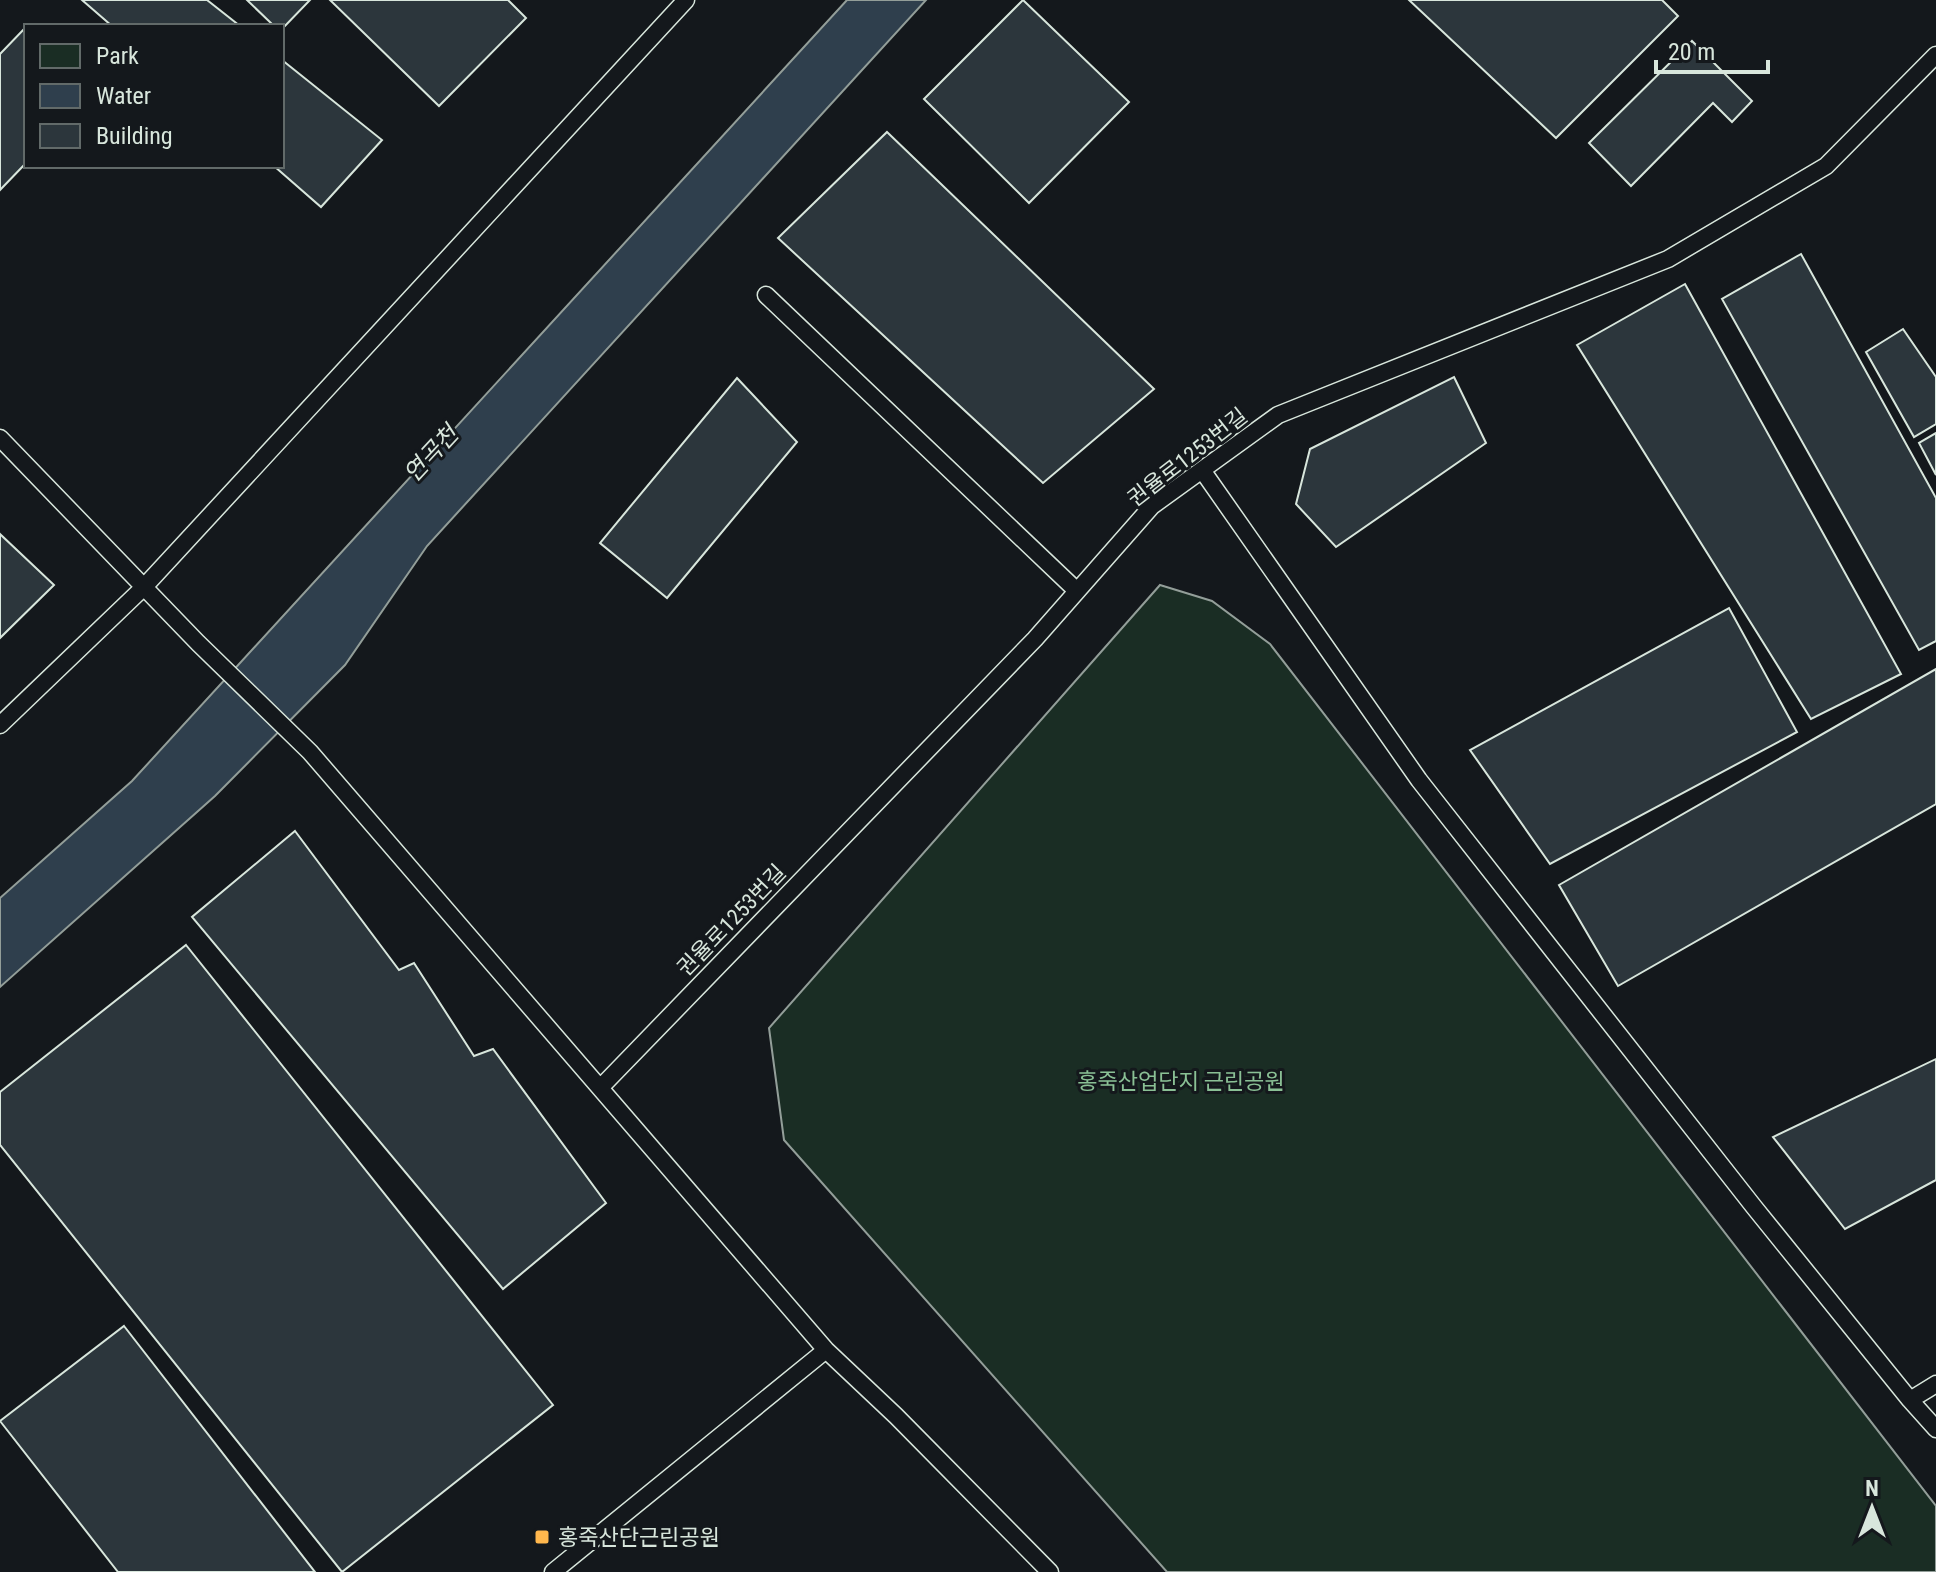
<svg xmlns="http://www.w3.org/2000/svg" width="1936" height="1572" font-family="'Roboto Condensed','Noto Sans KR',sans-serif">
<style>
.green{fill:#1a2d24;stroke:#939e99;stroke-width:2}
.water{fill:#2f3f4d;stroke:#939e99;stroke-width:2}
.building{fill:#2c363c;stroke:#d8e6dc;stroke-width:2}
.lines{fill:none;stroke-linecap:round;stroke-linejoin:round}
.lane-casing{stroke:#d8e6dc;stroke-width:19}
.lane{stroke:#14181c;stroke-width:16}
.poi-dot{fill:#ffb74d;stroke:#14181c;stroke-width:3}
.labels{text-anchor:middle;stroke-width:6;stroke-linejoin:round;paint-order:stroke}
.street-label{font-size:22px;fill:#d8e6dc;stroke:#14181c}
.park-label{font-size:22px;fill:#8ac095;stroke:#14181c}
.poi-label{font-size:22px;fill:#d8e6dc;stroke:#14181c;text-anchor:start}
.water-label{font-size:24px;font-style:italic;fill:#d8e6dc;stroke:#14181c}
</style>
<rect width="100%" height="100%" fill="#14181c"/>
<!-- green -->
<path class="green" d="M1160,585l52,16 58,43 666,862v66h-769l-383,-432 -15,-112z"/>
<!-- water -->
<path class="water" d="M847,0h79l-499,546 -82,119 -130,131 -215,191v-89l132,-117z"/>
<!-- building -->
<path class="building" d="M82,0h125l33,26h-128z
M247,0h63l-28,29v-3h-8z
M330,0h178l18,18 -87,88z
M1023,0l106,102 -100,101 -105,-104z
M1409,0h253l16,16 -122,122z
M26,27v136l-26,27v-136z
M1692,41l60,60 -20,21 -19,-19 -82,83 -42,-43z
M282,60l100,80 -61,67 -47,-41h8z
M887,132l267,257 -111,94 -265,-245z
M1801,254l135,244v143l-17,9 -197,-351z
M1685,284l216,390 -90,45 -234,-374z
M1903,329l33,48v47l-22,13 -48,-85z
M1454,377l32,66 -150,104 -40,-43 14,-55z
M737,378l60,64 -130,156 -67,-55z
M1936,433v42l-17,-32z
M0,534l54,51 -54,53z
M1729,608l68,124 -247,132 -80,-114z
M1936,669v135l-318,182 -59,-101z
M295,831l104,139 15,-7 60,93 19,-7 113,154 -103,86 -311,-372z
M186,945l367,460 -211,167 -342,-427v-53z
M1936,1059v121l-91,49 -72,-92z
M124,1326l191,246h-197l-118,-151z"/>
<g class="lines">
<!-- lane casing -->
<g class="lane-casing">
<path id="lane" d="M766,295l311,296
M0,438l198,205 112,109 516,598 70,66 154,156
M1202,470l217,310 335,427 156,193 26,29
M0,725l144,-138 542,-587
M601,1087l434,-448 117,-133 126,-91 390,-156 158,-93 110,-111
M1910,1400l26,-16
M553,1572l273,-222"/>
</g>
<!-- lane -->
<use href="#lane" class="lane"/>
</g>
<!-- markers -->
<rect class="poi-dot" x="534" y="1529" width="16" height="16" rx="4"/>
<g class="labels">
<!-- street labels -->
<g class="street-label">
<text transform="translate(1187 457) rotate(-38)" y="8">권율로1253번길</text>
<text transform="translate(731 920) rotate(-46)" y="8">권율로1253번길</text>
</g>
<!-- park labels -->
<g class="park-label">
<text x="1181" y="1089">홍죽산업단지 근린공원</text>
</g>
<!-- poi labels -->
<g class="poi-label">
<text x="558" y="1545">홍죽산단근린공원</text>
</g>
<!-- water labels -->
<g class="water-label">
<text transform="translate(431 454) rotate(-47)" y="8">연곡천</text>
</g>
</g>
<!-- legend -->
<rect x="24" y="24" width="260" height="144" fill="#14181c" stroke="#626a69" stroke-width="2"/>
<rect x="40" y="44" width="40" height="24" fill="#1a2d24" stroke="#626a69" stroke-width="2"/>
<text x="96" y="64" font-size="24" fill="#d8e6dc">Park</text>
<rect x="40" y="84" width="40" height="24" fill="#2f3f4d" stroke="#626a69" stroke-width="2"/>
<text x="96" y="104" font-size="24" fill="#d8e6dc">Water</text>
<rect x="40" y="124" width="40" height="24" fill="#2c363c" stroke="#626a69" stroke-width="2"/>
<text x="96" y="144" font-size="24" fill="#d8e6dc">Building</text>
<!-- north arrow -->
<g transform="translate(1872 1508)" stroke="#14181c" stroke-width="6" paint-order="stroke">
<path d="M0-6L14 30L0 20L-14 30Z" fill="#d8e6dc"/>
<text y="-12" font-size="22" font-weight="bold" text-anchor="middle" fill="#d8e6dc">N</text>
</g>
<!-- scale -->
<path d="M1656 60v12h112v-12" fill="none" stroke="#d8e6dc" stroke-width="4"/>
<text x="1668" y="60" font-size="24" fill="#d8e6dc" stroke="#14181c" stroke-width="6" paint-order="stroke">20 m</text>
</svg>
